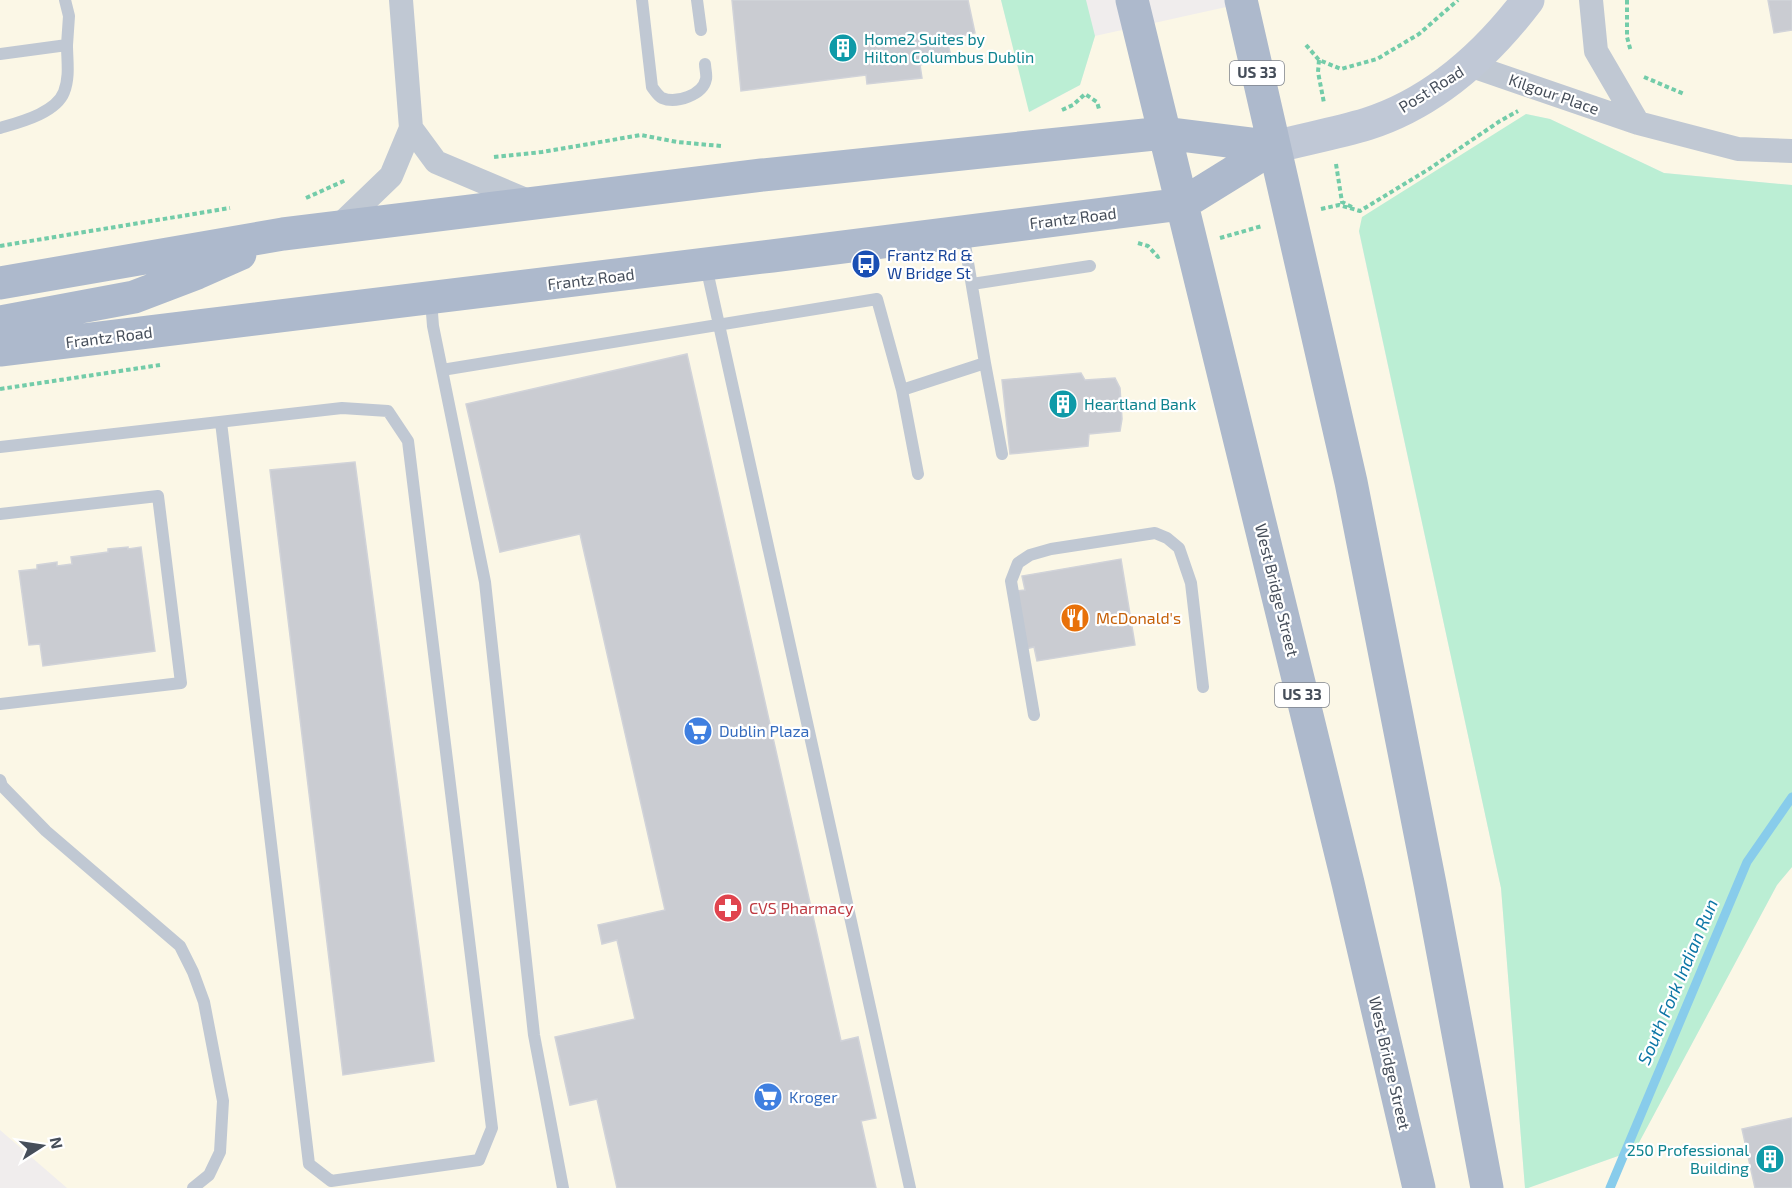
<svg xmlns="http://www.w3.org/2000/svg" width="1792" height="1188" font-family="'Exo 2',sans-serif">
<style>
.commercial{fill:#fbf7e6}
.green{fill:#bbeed4}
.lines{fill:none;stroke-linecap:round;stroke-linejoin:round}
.stream{stroke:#88cceb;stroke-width:9}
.building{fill:#caccd2;stroke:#d1d3d9;stroke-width:1.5}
.path{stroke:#73cca9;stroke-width:4;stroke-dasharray:4.5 3;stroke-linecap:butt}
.service{stroke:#c0c8d3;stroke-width:12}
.minor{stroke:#c0c8d3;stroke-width:24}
.secondary{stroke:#c0c8d6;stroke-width:33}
.primary{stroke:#adb9cc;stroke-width:33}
.labels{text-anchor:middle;stroke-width:4.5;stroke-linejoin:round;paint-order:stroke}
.shield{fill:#fff;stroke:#7e838c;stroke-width:1.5}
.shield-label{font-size:15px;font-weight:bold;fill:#464e5a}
.culture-label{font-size:16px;fill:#0d838f;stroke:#fff;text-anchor:start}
.street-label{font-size:16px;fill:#464e5a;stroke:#fff}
.transit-label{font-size:16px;fill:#164399;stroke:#fff;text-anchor:start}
.food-label{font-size:16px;fill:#c56008;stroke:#fff;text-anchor:start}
.shop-label{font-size:16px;fill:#366cbe;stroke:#fff;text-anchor:start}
.health-label{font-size:16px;fill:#be3a42;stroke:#fff;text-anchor:start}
.water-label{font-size:18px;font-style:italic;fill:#0d77a6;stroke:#fff}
</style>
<rect width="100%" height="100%" fill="#f0eded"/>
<!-- commercial -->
<path class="commercial" d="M0,0h1001l29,112 50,-27 15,-49 163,-36h534v185l-128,-12 -114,-54 -24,-5 -167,118 142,656 24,300h-1458l-67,-58z
M1792,867v321h-264l107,-38 142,-265z"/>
<!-- green -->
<path class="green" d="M1001,0h85l9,36 -15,49 -51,27z
M1526,114l24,5 114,54 128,12v682l-15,18 -142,265 -107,38h-3l-24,-300 -142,-657 3,-14z"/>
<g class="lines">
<!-- stream -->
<path class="stream" d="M1610,1188l137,-326 45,-65"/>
</g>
<!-- building -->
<path class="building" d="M732,0h236l7,33 -28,6 4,18 -31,8 2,13 -55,6 -1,-9 -125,16z
M1768,0h24v30l-18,3z
M687,354l154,687 17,-4 18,81 -15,3 15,67h-259l-20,-89 -27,6 -15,-68 80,-18 -18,-79 -15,4 -4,-19 67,-15 -85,-376 -80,18 -34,-148z
M1081,373l4,7 30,-2 5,10 2,31 -2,12 -31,3 -1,12 -78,8 -8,-74z
M355,462l79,599 -91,14 -73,-605z
M128,547v2l13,-2 14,104 -112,15 -3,-22 -11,1 -10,-74 18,-2v-4l20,-3v4l15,-2 -1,-7 37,-5v-3z
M1121,559l14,86 -98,16 -3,-14 -9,2 -9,-58 9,-1 -3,-14z
M1792,1118v70h-37l-13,-59z"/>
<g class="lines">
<!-- path -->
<path class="path" d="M1627,0v37l4,15
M1306,45l13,15 22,9 36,-10 42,-25 39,-34
M1319,60l-1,12 6,31
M1644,77l40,17
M1062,110l11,-5 12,-11 12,8 2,7
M494,157l48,-5 99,-17 36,7 44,4
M1336,164l6,38 10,5
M306,198l40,-18
M1321,209l18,-4 21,6 69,-42 71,-48 18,-10
M1220,238l42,-12
M1138,243l10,3 10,11 4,-2
M0,246l230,-38
M0,389l160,-24"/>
<!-- service -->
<path class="service" d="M65,0l4,16 -2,29
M642,0l10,87c3,4 6,9 10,11 14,6 41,-3 44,-19 1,-4 -1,-11 -1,-15
M697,0l4,30
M0,54l67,-9c0,15 3,32 -3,47 -8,21 -44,30 -64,36
M706,266l204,922
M972,284l118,-18
M431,300l2,26 52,256 49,453 29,153
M985,363l17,91
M442,370l435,-71 25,91 83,-27 -22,-130
M902,390l16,84
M0,447l342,-39 46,3 20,30 84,687 -13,32 -148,21 -22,-17 -88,-742
M0,514l158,-18 23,187 -181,21
M1034,715l-23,-134 7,-18 12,-8 21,-6 104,-16 12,5 12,10 12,35 12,104
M0,780l2,6 44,45 134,115 13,26 11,30 19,99 -3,51 -11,23 -16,13"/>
<!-- minor -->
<path class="minor" d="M1591,0l5,51 42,72
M1469,65l169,58 100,26 54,2
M411,128l25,34 97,41
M337,228l54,-52 20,-48 -10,-128"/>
<!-- secondary -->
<path class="secondary" d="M1274,147c31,-8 63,-14 93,-23 66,-21 120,-70 161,-124"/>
<!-- primary -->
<path class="primary" d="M1132,0l216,883 71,305
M1241,0l110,482 79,402 57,304
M0,283l283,-49 479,-59 402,-42 110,14
M0,322l134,-25 63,-24 43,-19
M0,350l772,-94 410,-52 92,-57"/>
</g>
<!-- icons -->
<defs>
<g id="building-disc" transform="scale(1.5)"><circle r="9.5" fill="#0f9aa8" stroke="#fff"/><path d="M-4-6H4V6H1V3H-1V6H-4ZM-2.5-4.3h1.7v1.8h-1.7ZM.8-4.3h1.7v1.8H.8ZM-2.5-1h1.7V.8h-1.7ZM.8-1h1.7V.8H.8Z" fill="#fff"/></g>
<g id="bus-disc" transform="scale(1.5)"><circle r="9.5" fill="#1a4fb4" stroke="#fff"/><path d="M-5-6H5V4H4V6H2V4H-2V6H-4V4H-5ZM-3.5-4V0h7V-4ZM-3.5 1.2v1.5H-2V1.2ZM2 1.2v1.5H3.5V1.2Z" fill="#fff"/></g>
<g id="restaurant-disc" transform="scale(1.5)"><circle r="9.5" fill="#e8710a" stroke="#fff"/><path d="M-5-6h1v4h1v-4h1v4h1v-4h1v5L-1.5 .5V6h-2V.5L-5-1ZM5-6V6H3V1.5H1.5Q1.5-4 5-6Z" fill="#fff"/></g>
<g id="supermarket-disc" transform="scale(1.5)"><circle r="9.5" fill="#3f7fe0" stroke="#fff"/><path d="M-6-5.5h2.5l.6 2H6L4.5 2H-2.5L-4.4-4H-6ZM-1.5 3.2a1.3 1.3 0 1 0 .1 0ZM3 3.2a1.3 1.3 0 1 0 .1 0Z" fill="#fff"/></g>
<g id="pharmacy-disc" transform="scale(1.5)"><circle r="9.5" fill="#e0444e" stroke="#fff"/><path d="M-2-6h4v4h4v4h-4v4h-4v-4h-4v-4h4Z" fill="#fff"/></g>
</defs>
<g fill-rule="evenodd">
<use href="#building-disc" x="843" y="48"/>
<use href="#bus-disc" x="866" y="264"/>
<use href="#building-disc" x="1063" y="404"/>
<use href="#restaurant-disc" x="1075" y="618"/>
<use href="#supermarket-disc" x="698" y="731"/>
<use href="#pharmacy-disc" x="728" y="908"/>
<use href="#supermarket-disc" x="768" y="1097"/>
<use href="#building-disc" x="1770" y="1159"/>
</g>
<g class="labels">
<!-- shield labels -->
<g class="shield">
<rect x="1230" y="61" width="54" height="24" rx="4.5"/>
<rect x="1275" y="683" width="54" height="24" rx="4.5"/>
</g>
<g class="shield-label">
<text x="1257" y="78">US 33</text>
<text x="1302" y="700">US 33</text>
</g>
<!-- culture labels -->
<g class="culture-label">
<text x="864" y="45">Home2 Suites by<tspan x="864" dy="18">Hilton Columbus Dublin</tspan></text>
<text x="1084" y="410">Heartland Bank</text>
<text x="1749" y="1156" text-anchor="end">250 Professional<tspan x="1749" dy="18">Building</tspan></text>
</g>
<!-- street labels -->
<g class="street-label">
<text transform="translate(1431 89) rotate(-32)" y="6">Post Road</text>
<text transform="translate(1554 94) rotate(19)" y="6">Kilgour Place</text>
<text transform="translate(1073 218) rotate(-7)" y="6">Frantz Road</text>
<text transform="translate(591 279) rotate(-7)" y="6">Frantz Road</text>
<text transform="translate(109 337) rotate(-7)" y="6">Frantz Road</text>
<text transform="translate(1277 590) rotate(76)" y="6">West Bridge Street</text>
<text transform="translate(1390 1063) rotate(77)" y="6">West Bridge Street</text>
</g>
<!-- transit labels -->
<g class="transit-label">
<text x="887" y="261">Frantz Rd &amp;<tspan x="887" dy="18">W Bridge St</tspan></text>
</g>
<!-- food labels -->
<g class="food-label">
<text x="1096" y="624">McDonald's</text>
</g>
<!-- shop labels -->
<g class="shop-label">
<text x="719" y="737">Dublin Plaza</text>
<text x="789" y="1103">Kroger</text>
</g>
<!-- health labels -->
<g class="health-label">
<text x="749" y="914">CVS Pharmacy</text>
</g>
<!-- water labels -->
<g class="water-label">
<text transform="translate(1678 982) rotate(-67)" y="6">South Fork Indian Run</text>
</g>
</g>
<!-- north arrow -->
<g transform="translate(42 1146) rotate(78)" stroke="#ffffff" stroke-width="4.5" paint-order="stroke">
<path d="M0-4.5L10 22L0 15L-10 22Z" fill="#464e5a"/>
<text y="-9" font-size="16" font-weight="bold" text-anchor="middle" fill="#464e5a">N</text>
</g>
</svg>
